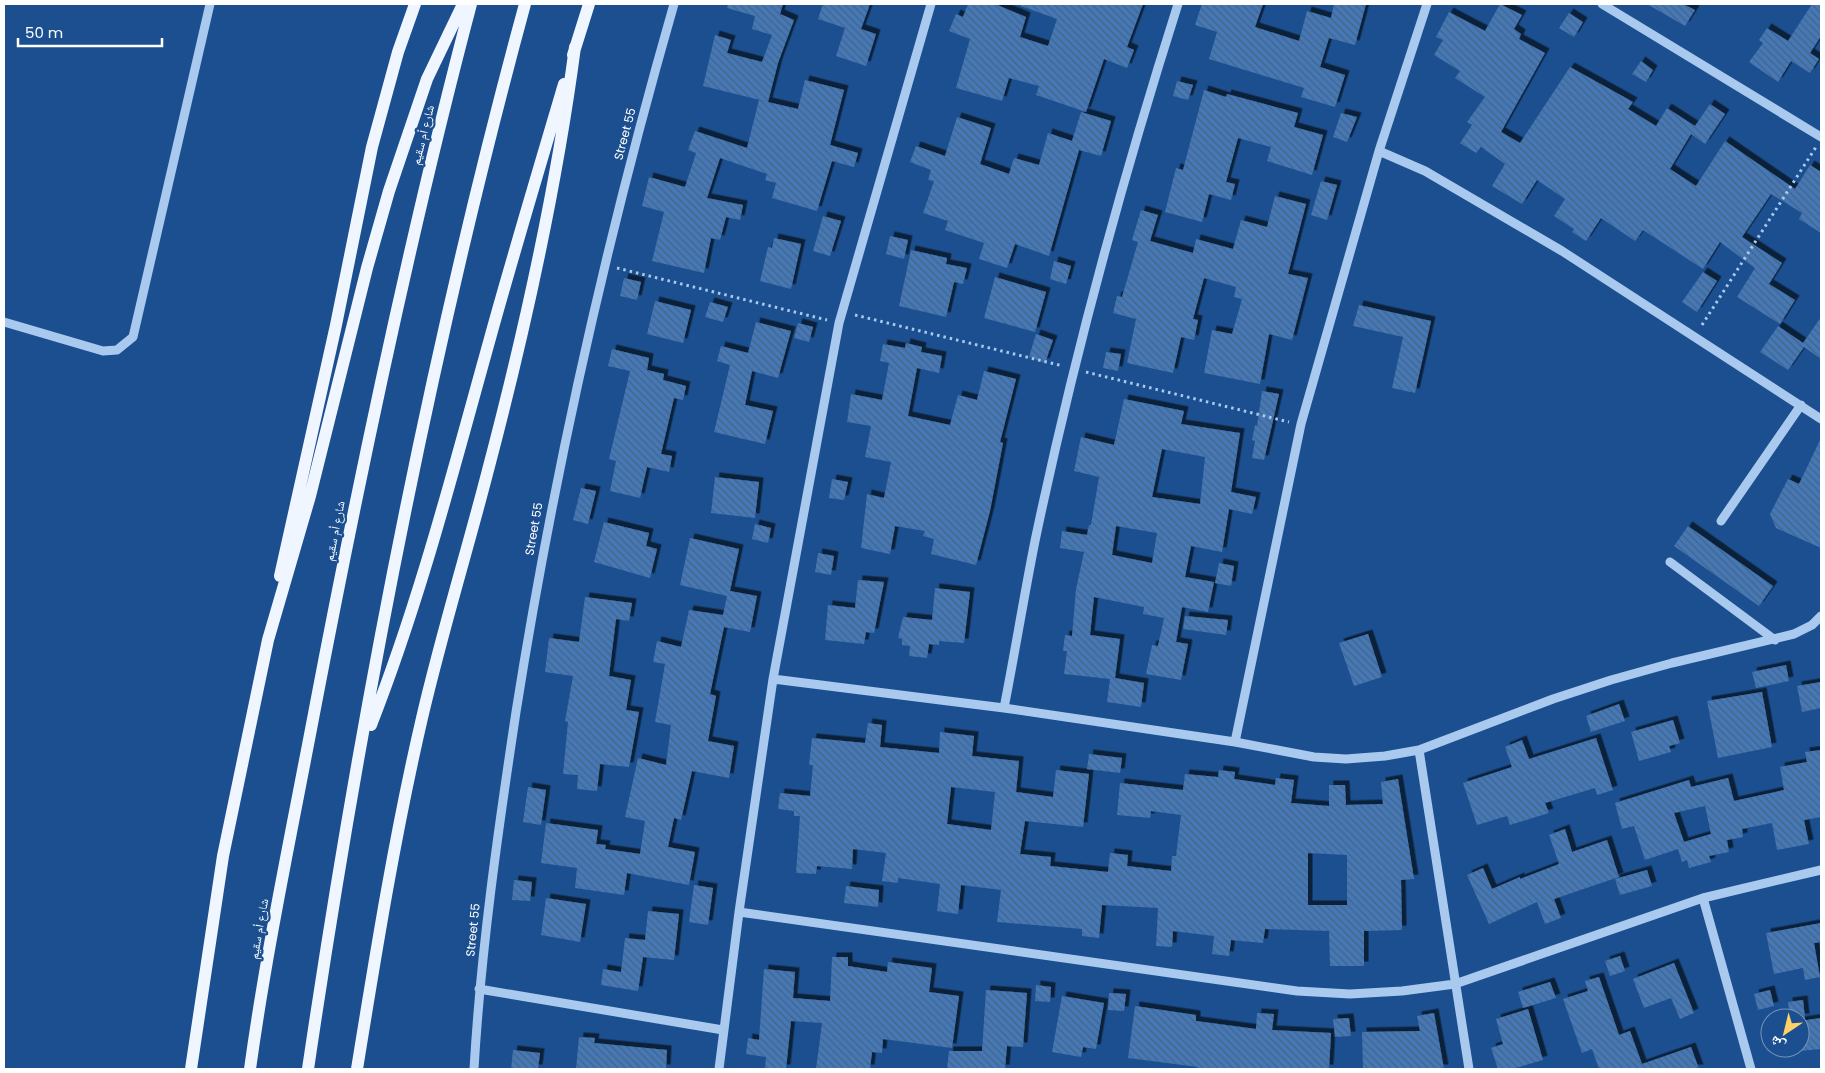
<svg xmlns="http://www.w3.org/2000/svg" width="1825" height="1073" font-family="Poppins,'Noto Naskh Arabic',sans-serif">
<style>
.building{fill:url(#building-back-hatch);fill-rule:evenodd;filter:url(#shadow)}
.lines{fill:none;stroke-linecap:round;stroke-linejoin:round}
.path{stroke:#a9c9ee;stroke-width:3;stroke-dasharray:2.5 4;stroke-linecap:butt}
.minor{stroke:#a9c9ee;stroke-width:9}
.major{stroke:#f0f6ff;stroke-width:12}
.labels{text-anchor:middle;stroke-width:4.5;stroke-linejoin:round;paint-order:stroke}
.street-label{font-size:12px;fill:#fff;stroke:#1b4f8f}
</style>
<defs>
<pattern id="building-back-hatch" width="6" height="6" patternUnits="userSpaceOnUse" patternTransform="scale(1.25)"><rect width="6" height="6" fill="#4478b7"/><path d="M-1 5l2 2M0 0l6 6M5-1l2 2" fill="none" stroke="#486282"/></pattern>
<filter id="shadow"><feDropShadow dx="4.5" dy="-4.5" stdDeviation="0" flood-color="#0009"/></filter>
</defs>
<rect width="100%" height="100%" fill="#1b4f8f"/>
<!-- building -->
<path class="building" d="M728,4h55l-3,10 14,6 -16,43 -10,39 -65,-16 12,-51 16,5 -4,13 35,9 10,-27 -20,-6 3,-13 -28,-8z
M823,4h47l-9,25 15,5 -10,32 -30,-10 9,-28 -27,-9z
M968,4h27l31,13 -6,20 28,9 9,-27 -36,-13v-2h122l-16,43 7,3 -7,18 -23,-9 -18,53 -50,-17 3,-9 -30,-8 -7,23 -46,-13 14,-49 -21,-8 7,-17 7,3z
M1202,4h61l-8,23 44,14 8,-30 24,7 3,-14h32l-11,41 -26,-7 -9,29 25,8 -10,32 -34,-10 3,-9 -95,-29 8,-27 -22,-7z
M1500,4l22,11 -8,14 7,5 -2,5 26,14 -44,79 19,11 50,-76 63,35 -5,7 28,17 11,-18 28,18 15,-22 15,10 -20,30 -14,-10 -21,35 26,17 29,-45 70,48 15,-24 11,7v61l-22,-14 3,-6 -31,-19 -29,43 40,26 -13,21 26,16 -15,24 -43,-27 18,-29 -35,-26 -17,27 -60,-39 -8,11 -34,-23 -15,23 -14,-9 2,-3 -20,-13 11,-17 -28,-19 -15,24 -30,-18 13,-22 -24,-17 -5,6 -16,-10 12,-18 -5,-3 18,-25 -30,-19 5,-7 -26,-16 9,-15 -7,-3 13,-25 36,19z
M1647,4h36l12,6 -10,16z
M1812,4h9v32l-11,17 9,6 -9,14 -19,-12 -13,21 -29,-20 14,-19 -4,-3 8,-12 21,13z
M1569,13l14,9 -9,15 -15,-9z
M1641,61l12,9 -7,12 -14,-8z
M805,80l39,10 -14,55 28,8 -4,14 -22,-6 -15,50 -45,-13 4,-15 -11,-3 2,-6 -47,-16 -13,40 36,7 -3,15 -14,-3 -6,23 -9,-2 -7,35 -52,-12 12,-49 -22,-6 7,-29 36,10 11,-34 -8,-3 7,-19 52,17 12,-48 39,9z
M1177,81l16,4 -5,15 -15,-4z
M1204,90l22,7 1,-3 71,19 -4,14 29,8 -11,40 -45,-14 4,-14 -33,-9 -12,44 9,2 -4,16 -22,-6 -7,28 -37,-10 11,-44 7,2z
M1081,112l30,9 -10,35 -22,-6 -30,106 -34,-12 -8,24 -28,-9 5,-16 -39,-13 3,-9 -25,-8 11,-32 -6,-1 3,-10 -21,-8 6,-16 29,10 12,-39 34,11 -11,36 29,10 5,-16 25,7 9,-32 24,8z
M1341,113l16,4 -10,25 -14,-5z
M1321,181l16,4 -10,35 -16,-5z
M1275,196l31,8 -18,70 20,4 -16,62 -23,-6 -9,50 -56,-11 8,-43 20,4 10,-35 -8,-2 2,-10 -32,-9 -11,41 5,1 -4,20 -13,-3 -8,36 -46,-10 9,-44 -23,-6 4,-17 5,1 16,-55 -6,-2 9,-30 17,5 -8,26 43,12 3,-14 37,10 8,-29 26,7z
M823,216l18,5 -11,35 -17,-5z
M890,236l18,4 -4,19 -18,-5z
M774,238l27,6 -10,45 -31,-8 8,-34 4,1z
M911,250l36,8 -1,6 21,4 -4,16 -9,-2 -8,35 -47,-11z
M1054,261l17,5 -5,18 -16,-5z
M1703,272l14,9 -20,31 -15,-10z
M995,277l51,15 -11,40 -51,-14z
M624,278l17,4 -4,18 -17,-4z
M655,301l36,9 -8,33 -36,-9z
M710,302l18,5 -5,15 -18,-5z
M1359,305l72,16 -16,72 -23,-5 11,-51 -50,-11z
M1821,317v42l-17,-12 -16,23 -28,-18 18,-26 25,17z
M756,322l35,9 -13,47 -26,-7 -7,34 28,6 -8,33 -51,-12 16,-67 -13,-4 4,-15 27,7z
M798,323l15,4 -4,15 -15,-4z
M1036,334l17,6 -8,23 -16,-6z
M906,343l16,4 -1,5 21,4 -3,17 -22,-5 -9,48 42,9 8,-30 19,5 7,-29 32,8 -16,63 3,1 -13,68 -14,54 -45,-11 3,-15 -11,-3 2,-5 -30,-5 -5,28 -29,-6 6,-54 17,4 7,-36 -26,-5 6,-31 -24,-4 4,-28 31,6 7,-37 -9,-2 3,-17 22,4z
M612,349l37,9 -2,12 17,4 -1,6 23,6 -3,14 -9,-2 -13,56 11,2 -3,16 -22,-5 -7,31 -30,-7 6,-30 -7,-2 21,-88 -22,-5z
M1106,352l15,2 -3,17 -15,-3z
M1262,391l17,3 -15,66 -12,-2 3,-17 -3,-1 3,-15 2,1z
M1124,399l60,12 -3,13 59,9 -9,59 25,5 -4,17 -23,-5 -7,43 -31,-6 -6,31 29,5 -6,30 -26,-5 -6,35 12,2 -7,36 -35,-6 6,-29 6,1 6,-28 -21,-4 1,-7 -50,-10 -4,38 30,4 -5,39 29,5 -3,24 -34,-5 3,-23 -46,-5 3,-23h-4l2,-16 7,1 4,-47 8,-37 -24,-4 2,-17 25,4 2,-10h2l8,-48 -25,-6 7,-34 33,8zM1162,449l43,8 -5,47 -48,-7zM1116,526l41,7 -5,30 -40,-8z
M1821,438v110l-45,-20 -6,-14 18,-35 11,5z
M715,477l44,5 -4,36 -44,-5z
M832,479l16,3 -4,18 -15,-2z
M581,488l15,3 -8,33 -15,-4z
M604,522l45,11 -3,13 11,3 -7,29 -56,-16z
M755,524l16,4 -3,15 -16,-4z
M1688,526l85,60 -14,20 -85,-60z
M690,538l49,11 -9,42 27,5 -7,36 -26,-5 -14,67 6,2 -8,45 26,5 -5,32 -37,-7 -11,49 -7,-2 -6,29 27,5 -6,33 -62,-12 -3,22 -49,-7 2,-20 -36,-5 5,-40 52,7 -2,14 10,1 -1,4 35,5 5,-33 -20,-4 13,-59 28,7 5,-40 -16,-3 10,-58 -12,-2 4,-21 24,6 8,-37 34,5 4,-19 -47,-11z
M818,553l16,3 -3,19 -16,-3z
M1219,563l15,3 -3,20 -16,-3z
M858,580l26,2 -10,51 -8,-1 -2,12 -39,-4 3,-35 27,3z
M935,588l35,4 -6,51 -25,-2v4l-10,-1 -2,14 -18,-2 1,-10 -8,-1v-6l-4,-1 5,-21 29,3z
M585,597l47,6 -3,18 -13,-2 -7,57 22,4 -5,30 13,2 -10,55 -29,-3 -3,27 -20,-2 1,-14 -15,-1 5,-52 -3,-1 8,-45 -28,-4 4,-34 30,4z
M1185,616l43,4 -2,15 -43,-6z
M1368,634l14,43 -28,9 -15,-43z
M1786,665l3,16 -33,7 -4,-16z
M1821,682v26l-19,4 -5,-26z
M1762,692l10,55 -54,11 -11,-57z
M1619,704l6,17 -34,11 -5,-16z
M1673,720l7,23 -11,3 2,6 -32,9 -8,-29z
M868,723l14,2 -2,22 59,6 1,-21 34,4 -2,20 47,5 -3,31 37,5 3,-27 33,4 -6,53 -58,-6 -5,33 31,3 -1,9 58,6 2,-19 18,2 -1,11 44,5 1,-15h4l5,-41 -30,-4 -1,7 -33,-3 3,-32 63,7 2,-16 33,3 1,-7 16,2 -1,7 41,6 1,-7 18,2 -3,23 38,3v-21h16l1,20 37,-1 -2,-22 17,-3 16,100 -13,1 1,50 -38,1v35h-34l-1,-35 -64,-2 -2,14 -32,-3 -2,16 -17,-2 2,-18 -41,-5 -1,16 -16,-1 2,-38 -56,-3 -3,33 -17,-2v-7l-85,-7 4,-32 -40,-5 -3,29 -21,-3 3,-27 -42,-6v5l-16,-2 4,-28 -33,-4 -1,20 -35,-3 -1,8 -20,-1 4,-57h-6v-5l-16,-2 2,-16 30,3 3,-31h-4l3,-27 53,5zM951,787l44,5 -4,38 -44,-6zM1308,853l39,2v50h-39z
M1596,738l17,52 -16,5 -2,-7 -50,15 4,10 -39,12 -3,-9 -30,9 -14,-42 49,-16 -7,-20 17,-7 7,19z
M1821,750v67l-17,3 5,24 -32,6 -5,-27 -30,6 1,8 -16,3 2,12 -20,4 2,6 -22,6 -2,-8 -5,2 -4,-13 -33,11 -11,-34 -12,3 -7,-26 74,-23 2,7 37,-9 6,23 50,-11 -4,-23 27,-5 -2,-10zM1705,806l6,28 -27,8 -10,-29z
M1089,754l33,4 -2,15 -33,-4z
M528,787l18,3 -5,35 -18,-3z
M1565,829l7,23 35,-12 12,37 -65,22 7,19 -16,6 -8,-22 -48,22 -22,-49 16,-7 9,21 28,-12v2l39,-15 -10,-29z
M1647,870l5,16 -32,9 -5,-16z
M514,880l18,2 -2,19 -18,-1z
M694,885l19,3 -5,37 -19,-3z
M846,886l33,4 -1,17 -34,-4z
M546,898l40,6 -6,38 -39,-7z
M648,911l31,3 -5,46 -31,-3 -5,34 -37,-6 2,-16 18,3 4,-34 20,2z
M1821,923v19l-7,1 6,34 -15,3 -2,-12 -29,6 -8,-41z
M1620,956l5,15 -15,5 -5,-15z
M832,957h16v9l39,6 1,-10 44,6 -3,24 30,4 -7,52 -69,-9 -1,14 -10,-1 -2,17h-54l6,-46 -31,-2 -5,48h-21l1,-12 -20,-3 2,-16 11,2 5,-71 31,3 -2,26 37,3z
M1674,963l20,50 -14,6 -9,-21 -27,10 -11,-29z
M1599,977l20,58 11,-4 12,33 49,-17 8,22h-100l-7,-20 -10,4 -19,-54 25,-8 -3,-10z
M1550,982l6,16 -33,10 -5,-16z
M1036,985l15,2 -1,15 -15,-1z
M986,990l41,3 -4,54 -16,-1 -2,23h-58l2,-18h33z
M1770,990l4,16 -16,4 -4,-16z
M1109,993l17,1 -2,17 -16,-1z
M1062,996l42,7 -8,46 -13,-2 -2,10 -29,-5z
M1803,1000l2,18h-15l-2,-16z
M1135,1006l61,9v6l60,8 1,-16 17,1 -2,16 59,3 -2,36h-132l1,-2 -70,-9z
M1528,1009l15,51 -31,9h-14l-7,-21 12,-4 -7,-25z
M1434,1013l10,56h-81l-1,-37 58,-1 -3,-15z
M1349,1018l2,18 -16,1 -2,-18z
M1821,1018v31l-21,2v-30z
M579,1037l16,1 -1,5 73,7 -1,19h-90z
M513,1050l27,3 -2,16h-27z"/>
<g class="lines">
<!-- path -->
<path class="path" d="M617,268l210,52
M855,315l208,51
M1702,325l114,-178
M1086,372l203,50"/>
<!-- minor -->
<path class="minor" d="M1602,4l219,133
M1379,151l46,20 137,80 259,168
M4,322l99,29 14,-1 16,-13 77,-333
M1721,521l80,-116
M1670,562l105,78
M773,679l231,29 231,34 79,15 32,2 39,-3 34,-6 134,-51 58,-19 61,-17 122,-29 18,-9 9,-9
M1004,708c11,-56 20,-112 31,-167 38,-181 87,-361 143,-537
M1235,742l66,-318 78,-273 48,-147
M1419,750l50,319
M1703,898l48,171
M739,912l558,79 53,3 52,-3 53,-7 248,-86 118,-28
M479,989l244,41
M474,1069c7,-120 24,-238 42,-357 38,-240 91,-475 158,-708
M719,1069l20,-157 34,-233 66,-356 92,-319"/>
<!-- major -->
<path class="major" d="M573,55l16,-51
M280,576l56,-251 36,-178 26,-95 17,-48
M371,725c49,-125 82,-254 118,-383 24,-87 50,-173 75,-258
M191,1069l32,-213 45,-216 42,-144 57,-228 22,-77 38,-112 36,-75
M250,1069c17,-123 43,-244 66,-366 45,-235 94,-468 155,-699
M308,1069c53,-358 122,-716 217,-1065
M357,1069c19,-117 38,-235 65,-351 19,-82 44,-163 65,-244 37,-140 69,-283 88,-427"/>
</g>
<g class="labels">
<!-- street labels -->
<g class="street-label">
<text transform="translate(625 134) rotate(-75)" y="4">Street 55</text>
<text transform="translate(423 135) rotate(-76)" y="4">شارع أم سقيم</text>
<text transform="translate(534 529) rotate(-80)" y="4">Street 55</text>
<text transform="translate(335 531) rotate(-79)" y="4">شارع أم سقيم</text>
<text transform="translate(259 929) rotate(-80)" y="4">شارع أم سقيم</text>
<text transform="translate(473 930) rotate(-84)" y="4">Street 55</text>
</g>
</g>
<!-- border -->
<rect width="1825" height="1073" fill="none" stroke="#ffffff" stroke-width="10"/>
<!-- north arrow -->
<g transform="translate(1785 1033) rotate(215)"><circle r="24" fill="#1b4f8f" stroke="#7695bc"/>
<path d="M0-4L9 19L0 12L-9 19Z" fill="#ffd166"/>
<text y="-8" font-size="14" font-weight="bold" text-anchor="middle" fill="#ffffff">ش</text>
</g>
<!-- scale -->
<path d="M18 38v8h144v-8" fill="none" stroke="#ffffff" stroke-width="2.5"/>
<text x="25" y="38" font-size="15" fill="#ffffff" stroke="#1b4f8f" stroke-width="4" paint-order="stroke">50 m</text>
</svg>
